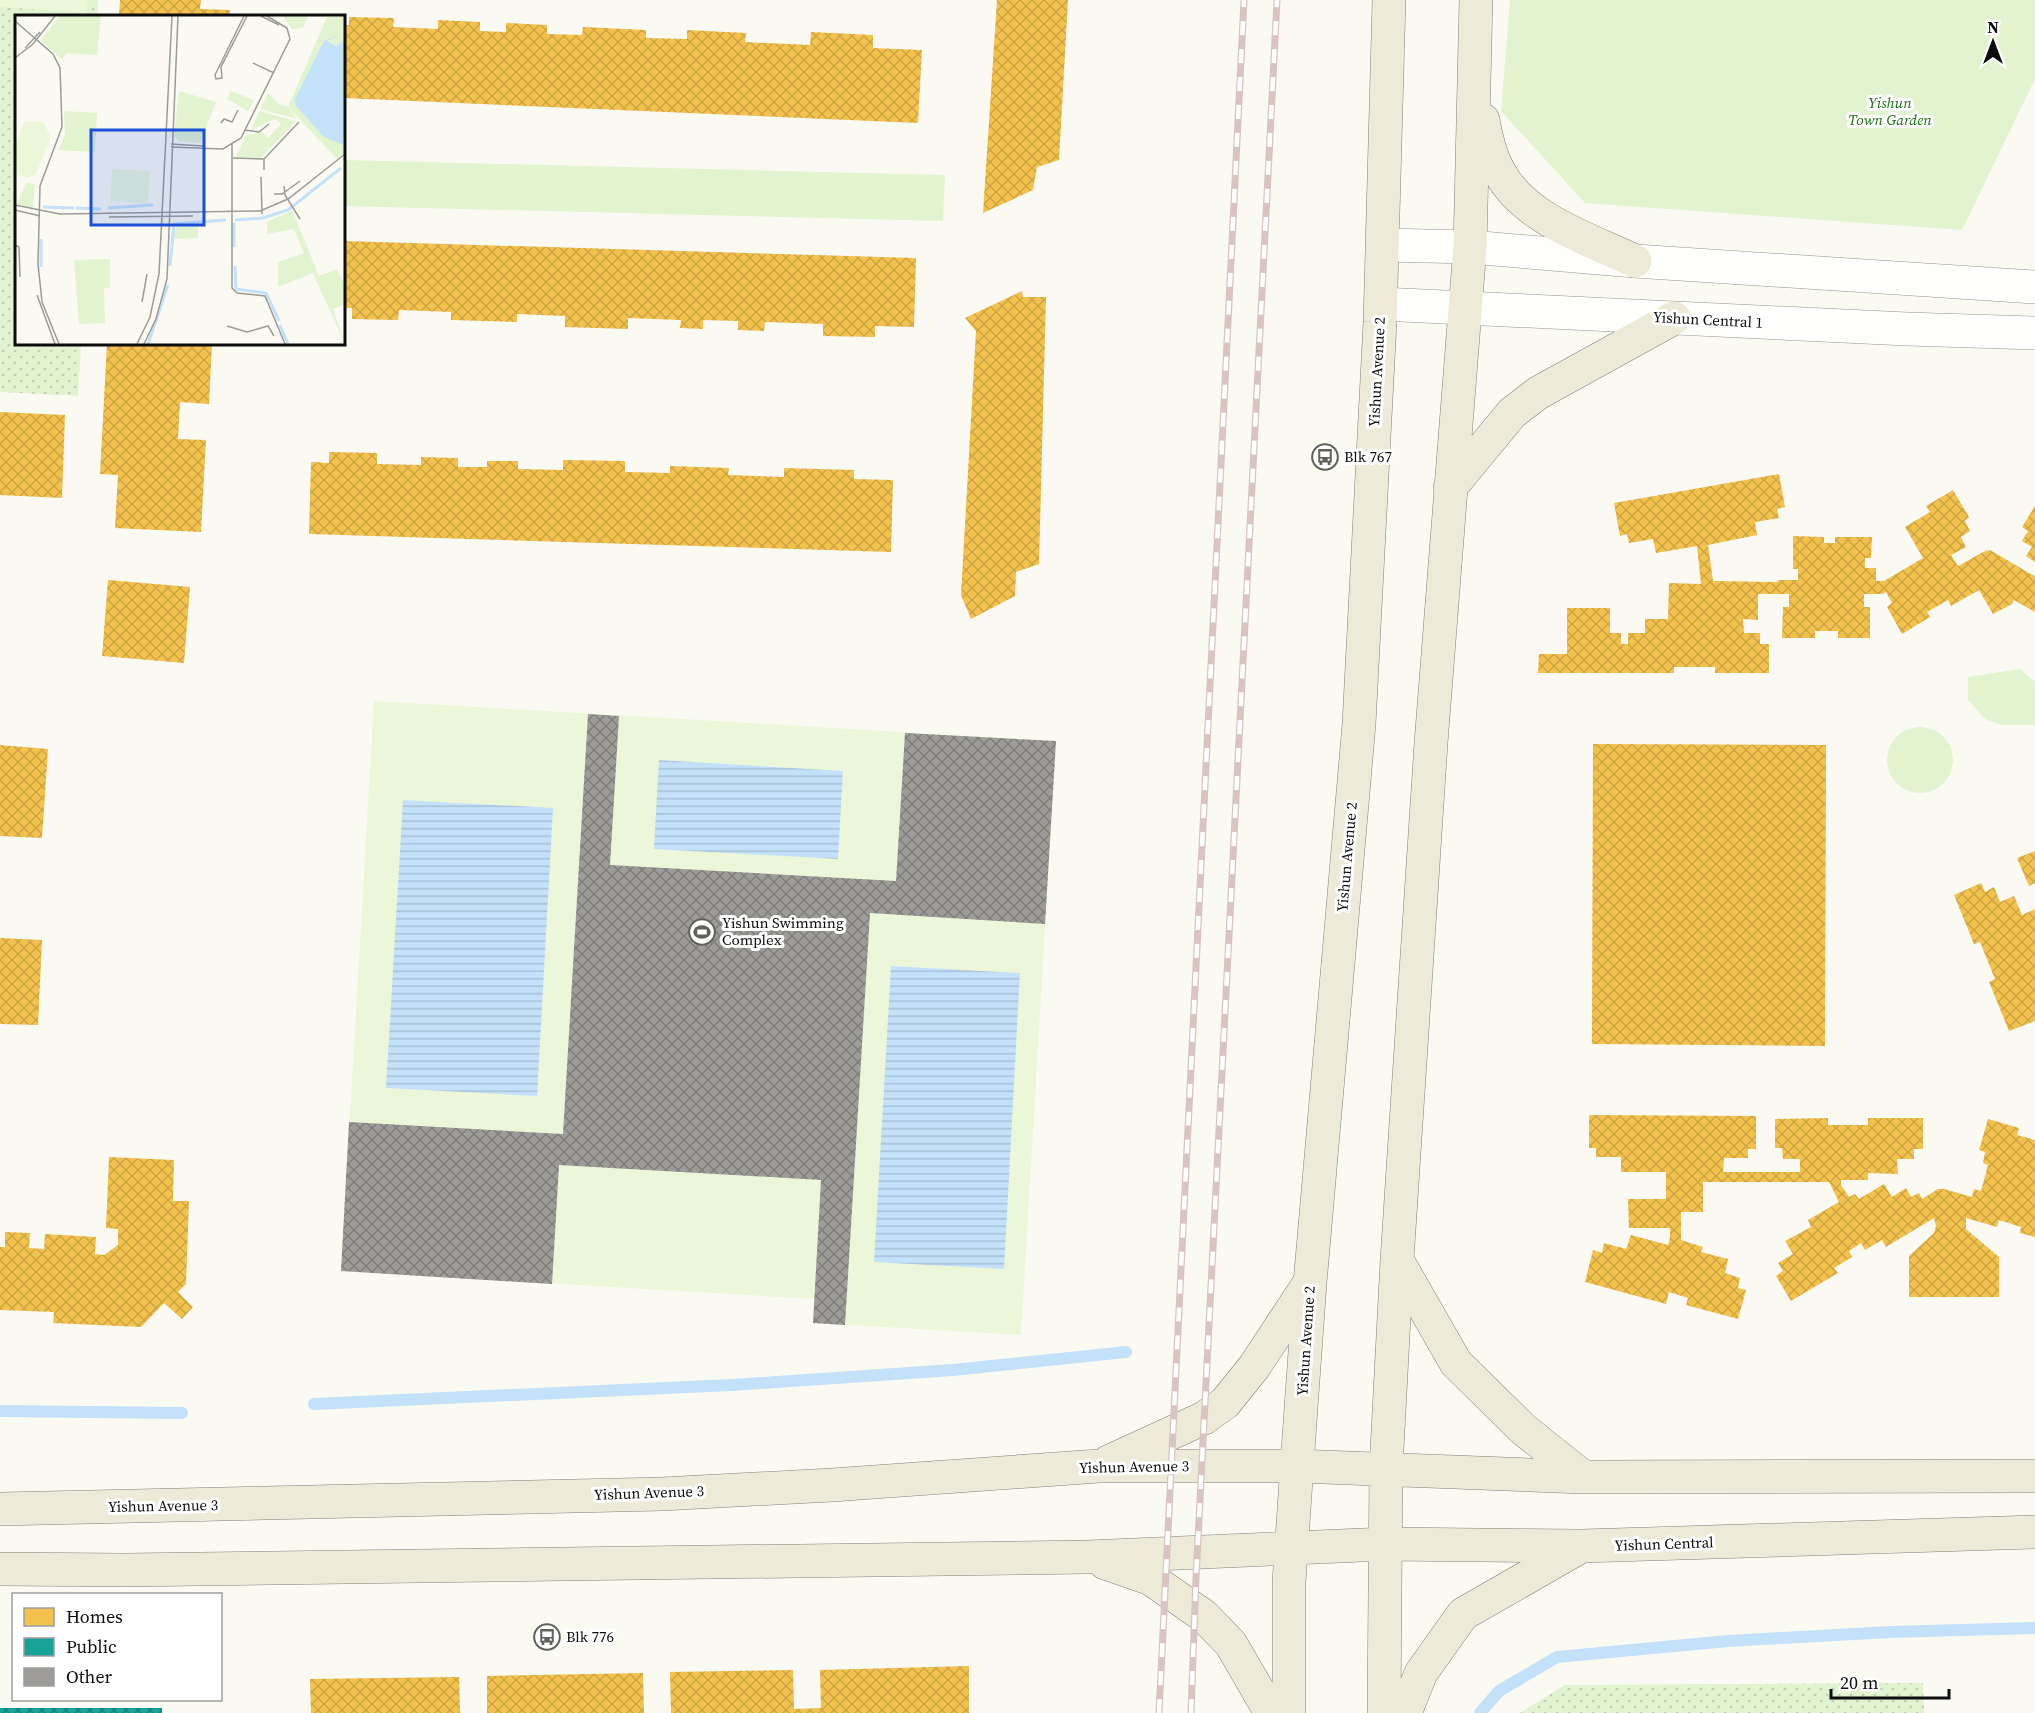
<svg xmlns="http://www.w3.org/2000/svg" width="2035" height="1713" font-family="'Source Serif 4',serif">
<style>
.grass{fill:url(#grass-dots)}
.park{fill:#e1f3cf}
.pitch{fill:#ecf7da}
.water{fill:url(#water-rules)}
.homes{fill:url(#homes-cross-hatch)}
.public{fill:url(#public-cross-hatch)}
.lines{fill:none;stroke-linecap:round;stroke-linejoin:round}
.stream{stroke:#c4e1fa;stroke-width:12}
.building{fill:url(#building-cross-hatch)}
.minor-casing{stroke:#949490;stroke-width:34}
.major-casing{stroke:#81817d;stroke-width:34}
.minor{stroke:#fefefd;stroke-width:33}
.major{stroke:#edead8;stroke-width:33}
.rail-casing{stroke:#d9c4c2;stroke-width:7}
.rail{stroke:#fff;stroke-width:4.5;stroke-dasharray:14;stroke-linecap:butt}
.labels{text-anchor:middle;stroke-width:6;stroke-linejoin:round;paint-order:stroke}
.park-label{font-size:15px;font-style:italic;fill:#1f6c17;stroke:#fff}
.street-label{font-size:15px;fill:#0d0d0d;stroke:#fff}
.poi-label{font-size:15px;fill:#0d0d0d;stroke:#fff;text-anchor:start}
.inset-river{fill:none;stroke:#c4e1fa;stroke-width:3}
.inset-road{fill:none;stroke:#9c9b96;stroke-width:1.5}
.view{fill:#1d4ed8;fill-opacity:0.15;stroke:#1d4ed8;stroke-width:3}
.inset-edge{fill:none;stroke:#0d0d0d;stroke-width:3}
</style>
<defs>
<pattern id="grass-dots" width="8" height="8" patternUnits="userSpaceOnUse" patternTransform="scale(1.5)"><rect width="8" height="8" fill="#e1f3cf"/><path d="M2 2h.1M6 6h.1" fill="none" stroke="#c0cfb1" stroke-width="1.8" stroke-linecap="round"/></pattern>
<pattern id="water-rules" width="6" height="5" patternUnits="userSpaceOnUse" patternTransform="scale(1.5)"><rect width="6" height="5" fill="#c4e1fa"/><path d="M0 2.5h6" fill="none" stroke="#a7c0d5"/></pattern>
<pattern id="homes-cross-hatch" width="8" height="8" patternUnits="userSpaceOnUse" patternTransform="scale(1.5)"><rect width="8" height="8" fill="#f2c14e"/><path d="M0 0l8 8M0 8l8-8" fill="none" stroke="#cea543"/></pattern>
<pattern id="public-cross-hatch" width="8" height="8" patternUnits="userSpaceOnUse" patternTransform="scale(1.5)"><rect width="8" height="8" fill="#17a398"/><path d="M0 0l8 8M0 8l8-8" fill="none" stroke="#13837a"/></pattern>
<pattern id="building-cross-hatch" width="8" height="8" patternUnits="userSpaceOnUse" patternTransform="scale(1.5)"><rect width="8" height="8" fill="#9e9c98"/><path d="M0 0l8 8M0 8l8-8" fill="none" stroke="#7f7e7a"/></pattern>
</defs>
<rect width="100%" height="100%" fill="#fbfaf2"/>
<!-- grass -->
<path class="grass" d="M0,0h98l-1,16h-81v328h65l-3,52 -78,-4z
M1923,1683l1,30h-404l45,-28z"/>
<!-- park -->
<path class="park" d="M1510,0h525v79l-73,151 -377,-27 -84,-92z
M344,160l601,15 -2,46 -599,-15z
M2020,669l15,13v43h-33l-17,-6 -17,-19v-23z
M1887 760a33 33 0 1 1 66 0a33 33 0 1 1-66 0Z"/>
<!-- pitch -->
<path class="pitch" d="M0,0h88l-1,13 -87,-6z
M374,701l682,40 -35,594 -208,-12 1,-24 -473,-28z"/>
<!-- water -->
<path class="water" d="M659,760l184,11 -5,88 -184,-10z
M403,800l150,8 -16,288 -151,-8z
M891,966l129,7 -16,296 -130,-7z"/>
<!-- homes -->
<path class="homes" d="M120,0h81l-1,9 30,1 -1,6h-110z
M997,0h71l-9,160 -22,7 -4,23 -50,23z
M349,17l45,1 -1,9 45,2v-9l42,2v9l26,1v-9l41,2v9l35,1 1,-8 63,3v8l41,1v-9l59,3 -1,9 65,3 1,-13 62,3v13l49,2 -4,73 -574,-25v-73h5z
M344,241l572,17 -2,69 -39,-1v11l-52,-1v-12l-58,-2 -1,9 -26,-1v-9l-35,-1v9l-23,-1 1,-8 -53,-2v11l-63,-2v-11l-48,-2v8l-66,-2v-8l-52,-2 -1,10 -46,-1v-11h-8z
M1022,291l1,6h23l-7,267 -23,8 -1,24 -44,23 -10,-24 15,-264 -11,-13z
M107,344h105l-3,60 -29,-2 -2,37 28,1 -5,92 -86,-4 3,-53 -18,-1z
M0,412l65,3 -3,83 -62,-3z
M329,452l48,1v11l44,1v-8l37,1v9h29v-6h31v8l45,1v-10l62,1v11l45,1v-7l59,2 -1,7 56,2v-9l70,2v9l39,1 -2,72 -582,-18 2,-72 18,1z
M1779,474l6,33 -8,2 2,9 -24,4 2,13 -49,10 5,36 64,1 2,-2h19v-11h-5v-33l31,1v6h11v-6h37l-1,21h-6v10h11v13h8l39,-23 -18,-31 25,-15 -4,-6 27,-16 16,27 -4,4 5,10 -9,6 5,10 -15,8 7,11 27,-15 5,-1 39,23 6,3v36l-21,-12 -2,4 -19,10 -14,-24 -28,16 -3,-6 -21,12 3,5 -28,17 -15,-27 5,-4 -6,-11 -4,2h-18v13h6v31h-32v-7h-23v7h-33l1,-31h6v-13h-31v26l-15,-1 1,14h16v11h9v29h-54v-6h-41v6h-136l1,-19h28v-46h43v25h11v11h7v-11h17v-14h23l1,-36 32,1 -4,-38 -41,7 -3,-14 -24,4 -2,-9 -7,2 -6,-33z
M2035,506v56l-9,-6 6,-9 -10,-6 6,-10 -6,-4z
M108,580l82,7 -6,76 -82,-7z
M1593,744l233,1 -1,301 -233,-2z
M0,745l48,4 -6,89 -42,-2z
M2035,851v32l-6,3 -12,-28z
M1981,883l4,9 9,-5 6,15 14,-6 8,19 13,-6v112l-26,10 -20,-49 6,-3 -15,-37 -6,2 -20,-49z
M0,938l42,2 -4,85 -38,-1z
M1589,1115l167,1v33h-8v9h-24l-1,14h77v-13h-17l-1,-11h-7v-29l53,-1v7h40v-7h55v31h-9v10h-17l1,15 -30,-1v7h-27v5l8,12 6,-3 4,5 25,-15 8,13 14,-9 5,9 8,-4 3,6 16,-10h6l28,8 2,-8 7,2 7,-26 -5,-2 2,-11 -6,-2 9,-31 31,9 -2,7 18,5v97l-15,-4 1,-6 -22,-7 -2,7 -31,-9v11l33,28v40h-90v-41l25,-23 2,-7 -2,-8 -48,29 -4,-7 -17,10 -4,-7 -12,8 3,6 -18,11 4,5 -47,28 -15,-25 7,-5 -5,-8 15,-9 -8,-13 26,-14 -3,-7 31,-18 -10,-20h-126v30h-22v28l22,7 -2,5 27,7 -3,14 15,5 -2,10 8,2 -8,29 -52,-14 2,-7 -19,-6 -3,12 -81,-22 8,-32 9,3 2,-10 22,6 5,-14 37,10 2,-8v-9h-41l-1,-29h38v-27h-45v-15h-25v-9h-7z
M109,1157l65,3 -1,41h16l-3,83 -8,8 15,15 -11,12 -18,-16 -23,24 -88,-4 1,-11 -54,-2v-63h5v-15l25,1 -1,15 15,1 1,-15 51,3 -1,17 9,1 14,-10v-16l-12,-1z
M969,1666v47h-298l-1,-41 123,-2 1,39 27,-1 -1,-38z
M643,1673l1,40h-157v-37z
M459,1677l1,36h-149l-1,-34z"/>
<!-- public -->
<path class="public" d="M0,1708h162v5h-162z"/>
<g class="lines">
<!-- stream -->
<path class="stream" d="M314,1404l417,-19 222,-15 173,-18
M0,1411l182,2
M1480,1713l19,-22 58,-34 171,-16 162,-9 145,-4"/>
</g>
<!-- building -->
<path class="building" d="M588,714l31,2 -9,149 286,16 9,-148 151,8 -11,183 -175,-11 -25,412 -32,-2 8,-143 -262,-15 -7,119 -211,-13 8,-149 214,12z"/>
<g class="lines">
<!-- minor casing -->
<g class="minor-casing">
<path id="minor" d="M1383,245l87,2 165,14 400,26
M1381,304l526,25 128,4"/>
</g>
<!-- major casing -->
<g class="major-casing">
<path id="major" d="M1483,120c3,17 8,38 17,53 26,47 89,66 135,88
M1450,488l62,-75 26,-20 136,-75
M1397,1260l59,103 67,66 60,48
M1108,1462l96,-44 21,-15 29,-36 54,-82
M0,1509l662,-15 170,-9 267,-19h198l286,11 452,-1
M1105,1563l46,16 53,37 27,28 40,69
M0,1569l125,1 963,-13 298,-13 196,2 453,-14
M1289,1713v-131l11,-160 10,-139 49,-559 21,-402 9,-322
M1384,1713l2,-244 11,-209 34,-517 39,-496 6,-247
M1405,1713l16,-40 42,-59 117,-67"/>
</g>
<!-- minor -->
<use href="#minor" class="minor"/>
<!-- major -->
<use href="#major" class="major"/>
<!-- rail casing -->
<g class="rail-casing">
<path id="rail" d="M1159,1713l85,-1713
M1191,1713l5,-135 81,-1578"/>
</g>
<!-- rail -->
<use href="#rail" class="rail"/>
</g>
<!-- icons -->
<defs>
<g id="bus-ring" transform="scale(1.35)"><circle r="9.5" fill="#fff" stroke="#60605d" stroke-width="1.5"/><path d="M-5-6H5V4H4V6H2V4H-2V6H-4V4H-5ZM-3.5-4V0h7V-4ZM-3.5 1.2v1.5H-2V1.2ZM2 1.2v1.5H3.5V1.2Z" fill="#60605d"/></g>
<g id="stadium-ring" transform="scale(1.35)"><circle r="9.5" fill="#fff" stroke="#60605d" stroke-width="1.5"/><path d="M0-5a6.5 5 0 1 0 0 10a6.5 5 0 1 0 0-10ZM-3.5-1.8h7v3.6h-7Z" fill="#60605d"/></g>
</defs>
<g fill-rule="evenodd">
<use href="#bus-ring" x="1325" y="457"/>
<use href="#stadium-ring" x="702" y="932"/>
<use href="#bus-ring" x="547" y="1637"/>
</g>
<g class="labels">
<!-- park labels -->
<g class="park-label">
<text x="1890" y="108">Yishun<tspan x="1890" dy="17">Town Garden</tspan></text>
</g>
<!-- street labels -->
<g class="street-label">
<text transform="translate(1708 320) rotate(3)" y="5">Yishun Central 1</text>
<text transform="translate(1377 372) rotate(-87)" y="5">Yishun Avenue 2</text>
<text transform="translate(1347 857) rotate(-85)" y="5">Yishun Avenue 2</text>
<text transform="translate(1306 1341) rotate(-86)" y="5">Yishun Avenue 2</text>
<text transform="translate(1134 1467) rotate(-1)" y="5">Yishun Avenue 3</text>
<text transform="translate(649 1493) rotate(-2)" y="5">Yishun Avenue 3</text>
<text transform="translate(163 1506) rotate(-1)" y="5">Yishun Avenue 3</text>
<text transform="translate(1664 1544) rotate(-2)" y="5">Yishun Central</text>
</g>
<!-- poi labels -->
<g class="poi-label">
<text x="1344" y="462">Blk 767</text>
<text x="722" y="928">Yishun Swimming<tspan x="722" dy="17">Complex</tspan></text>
<text x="566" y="1642">Blk 776</text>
</g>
</g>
<!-- overview -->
<g transform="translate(15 15)">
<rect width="330" height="330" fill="#fbfaf2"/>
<path d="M268,1h25l-5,12 -11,1zM216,76l23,9 -6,11 -21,-12zM253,78l12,12 7,1 10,13 -37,-10zM49,96l33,2 -2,39 -37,-2 7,-15zM244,96l37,10 -35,37 -25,-1 10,-22 16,-3 6,6 13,-14 -6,-5 -24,11zM11,168l9,1 -2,25 -16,-5zM272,198l7,16 -27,5v-12zM162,209h21v14l-25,1zM95,244v29h-6l1,35 -26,1 -5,-64z" fill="#e1f3cf"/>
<path d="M45,1h41l-4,39 -29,-2 -7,6 -20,-19zM330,1v136l-8,7 -49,-52 39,-90zM164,76l37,11 -16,41 -21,-2 -5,-5zM277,195l27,66 18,-7 7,14 1,21 -12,5 12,35 -32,-71 -35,14v-25l26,-9 -17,-40z" fill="#e1f3cf"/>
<path d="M10,106l18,1 8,15 -15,37 -9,4 -12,-4v-29zM97,154l38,2 -2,33 -38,-3z" fill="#ecf7da"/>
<path d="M330,17l-18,9 8,5 10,-5 -2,104 -19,-8 -28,-31 -1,-7 29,-58z" fill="#c4e1fa"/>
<path class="inset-river" d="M28,192l31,1M61,193l25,1M93,193l45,-3M220,205l28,-2 25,-8 53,-42M219,208v24M155,251l4,-42 52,-4M220,251l1,23 30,4 13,28M26,252v-28M265,310l8,19M133,329l20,-59"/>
<path class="inset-road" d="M229,1l-29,59 1,4 6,-1 -1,-11 26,-51M246,1l18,9M0,6l38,33 7,14 2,59 -22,59 -2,78 4,38 17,42M10,33l15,-16M0,43l18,-14 22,-28M238,48l21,10M206,108l3,-4 8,3 6,-12M230,115l14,2 10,-8M156,129l32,2M217,129v144l5,5 28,3 20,48M156,132l52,2 18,-11 49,-99 -3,-11 -20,-12M218,143l31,1M249,155v-11l35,-37M246,162l1,37M269,171l1,9 15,24M259,179h8l18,-13M0,190l45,9 200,-3 28,-12 57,-45M0,195l25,6M94,202l84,-1M0,230l4,2 1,30M22,280l18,49M127,287l5,-28M212,311l20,6 21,-6 6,10M122,329l13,-27 9,-43 13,-258M129,329l12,-25 11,-40 11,-263"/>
<path class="view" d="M76,115h113v95h-113z"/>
<rect width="330" height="330" class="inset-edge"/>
</g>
<!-- legend -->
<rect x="12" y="1593" width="210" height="108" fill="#ffffff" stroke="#9e9e9e" stroke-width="1.5"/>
<rect x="24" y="1608" width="30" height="18" fill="#f2c14e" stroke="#9e9e9e" stroke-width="1.5"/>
<text x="66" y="1623" font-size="18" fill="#0d0d0d">Homes</text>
<rect x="24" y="1638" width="30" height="18" fill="#17a398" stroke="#9e9e9e" stroke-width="1.5"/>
<text x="66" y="1653" font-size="18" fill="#0d0d0d">Public</text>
<rect x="24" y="1668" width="30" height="18" fill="#9e9c98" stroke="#9e9e9e" stroke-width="1.5"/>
<text x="66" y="1683" font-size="18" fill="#0d0d0d">Other</text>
<!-- north arrow -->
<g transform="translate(1993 42)" stroke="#ffffff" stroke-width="4.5" paint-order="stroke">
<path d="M0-4.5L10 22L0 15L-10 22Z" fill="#0d0d0d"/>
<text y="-9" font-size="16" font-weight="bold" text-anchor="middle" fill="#0d0d0d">N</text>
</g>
<!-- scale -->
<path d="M1831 1689v9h118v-9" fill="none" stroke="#0d0d0d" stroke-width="3"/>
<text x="1840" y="1689" font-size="18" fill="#0d0d0d" stroke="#ffffff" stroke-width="4.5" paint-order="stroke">20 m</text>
</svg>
